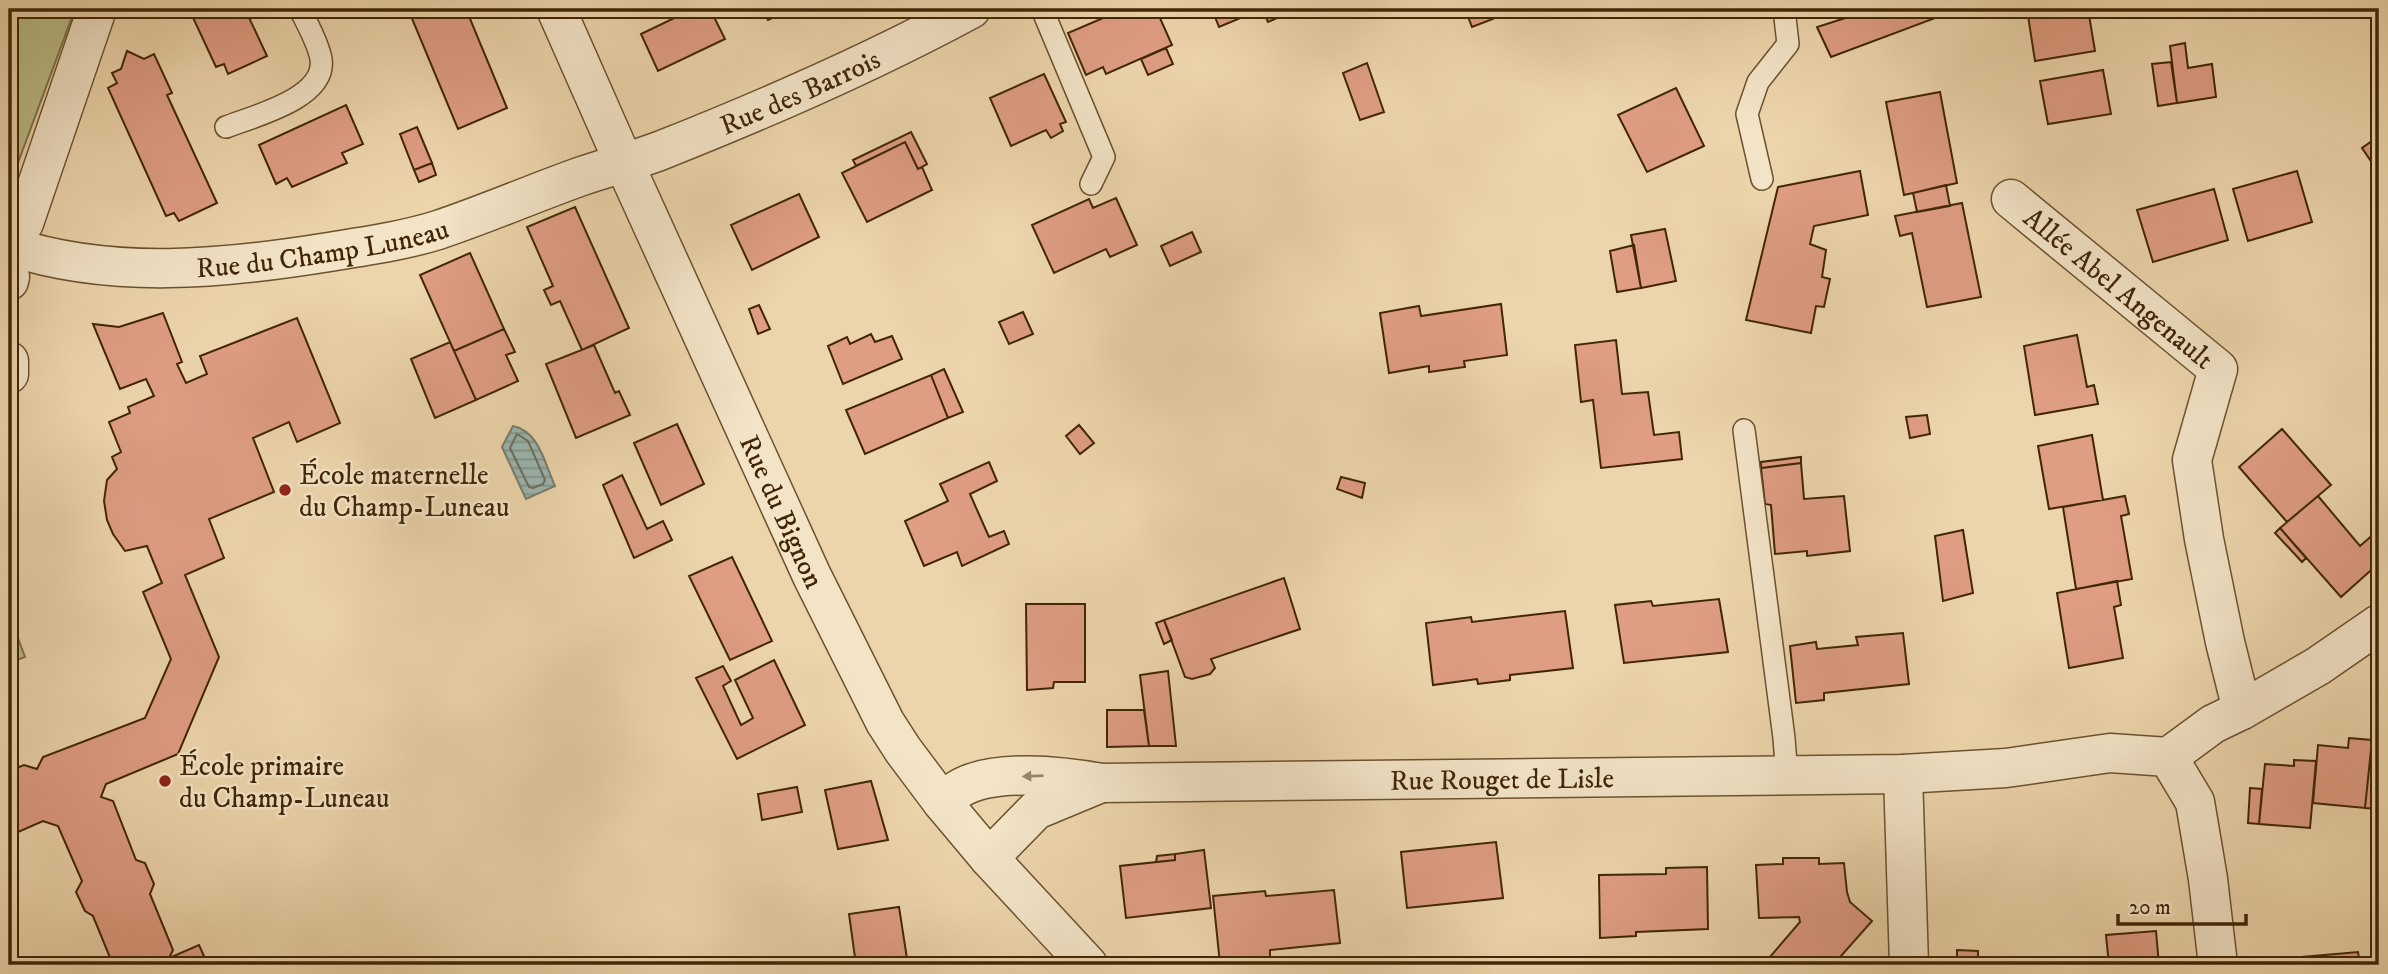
<svg xmlns="http://www.w3.org/2000/svg" width="2388" height="974" font-family="'IM FELL DW Pica',serif">
<style>
.green{fill:#babd88;stroke:#7e7247;stroke-width:2}
.water{fill:url(#water-rules);stroke:#777d6d;stroke-width:2}
.lines{fill:none;stroke-linecap:round;stroke-linejoin:round}
.shore{stroke:#6e6e5c;stroke-width:2}
.building{fill:#df9d82;stroke:#412606;stroke-width:2}
.lane-casing{stroke:#6c522f;stroke-width:24}
.street-casing{stroke:#6c522f;stroke-width:41}
.lane{stroke:#f3e4c8;stroke-width:21}
.street{stroke:#f3e4c8;stroke-width:38}
.oneway{fill:#9a8567}
.poi-dot{fill:#8f2418;stroke:#f3e4c8;stroke-width:2.5}
.labels{text-anchor:middle;stroke-width:5;stroke-linejoin:round;paint-order:stroke}
.street-label{font-size:28px;fill:#412606;stroke:#f3e4c8}
.poi-label{font-size:28px;fill:#412606;stroke:#f3e4c8;text-anchor:start}
</style>
<defs>
<pattern id="water-rules" width="6" height="5" patternUnits="userSpaceOnUse" patternTransform="scale(1.75)"><rect width="6" height="5" fill="#9bb7b2"/><path d="M0 2.5h6" fill="none" stroke="#80958f"/></pattern>
</defs>
<rect width="100%" height="100%" fill="#edd5ab"/>
<filter id="stains"><feTurbulence type="fractalNoise" baseFrequency=".00286" numOctaves="4"/><feColorMatrix values="0 0 0 0 .2 0 0 0 0 .09 0 0 0 0 .02 0 0 0 .5 -.17"/></filter>
<radialGradient id="worn" r=".72"><stop offset=".6" stop-color="#630" stop-opacity="0"/><stop offset="1" stop-color="#630" stop-opacity=".3"/></radialGradient>
<!-- green -->
<path class="green" d="M9,9h66l-66,178z
M9,614l16,43 -16,6z"/>
<!-- water -->
<path class="water" d="M513,426c26,5 32,38 42,60l-29,13 -24,-52z"/>
<g class="lines">
<!-- shore -->
<path class="shore" d="M517,434l11,7 17,39 -2,4 -10,4 -4,-1 -19,-39z"/>
</g>
<!-- building -->
<path class="building" d="M189,9h56l22,47 -39,18 -4,-10 -8,3z
M408,9h58l41,99 -49,21z
M693,9h17l15,30 -67,32 -17,-37z
M762,9h30l-24,11z
M1124,9h32l16,36 -66,29 -3,-7 -17,8 -18,-42z
M1212,9h50l-43,18z
M1262,9h28l1,3 -23,10z
M1478,9h22l-9,4 2,6 -21,8 -5,-13z
M1860,9h84l2,5 -115,43 -14,-30 44,-14z
M2027,9h61l7,42 -60,10z
M2185,43l3,25 24,-4 4,33 -39,6 -7,-57z
M1166,48l7,16 -25,11 -7,-16z
M127,51l17,8 10,-5 18,39 -5,2 50,108 -38,18 -5,-8 -8,3 -58,-128 9,-5 -5,-10 9,-4z
M2171,62l6,41 -19,3 -6,-42z
M1367,63l17,49 -24,8 -17,-47z
M2103,70l8,44 -63,10 -8,-43z
M1044,74l22,48 -6,2 3,7 -12,7 -5,-8 -35,16 -21,-48z
M1676,88l28,58 -57,26 -29,-57z
M1940,92l17,91 -53,12 -18,-93z
M346,105l17,39 -21,9 5,10 -55,24 -5,-9 -11,6 -17,-39z
M417,127l15,36 -18,7 -14,-36z
M911,132l16,32 -9,5 -13,-27 -49,24 -3,-6z
M2379,136v37l-17,-25z
M905,142l13,27 4,-2 10,23 -65,32 -25,-49z
M432,163l4,12 -17,7 -5,-12z
M1860,171l8,44 -54,11 -4,18 16,6 -4,27 8,2 -6,28 -8,-1 -5,27 -65,-13 32,-133z
M2297,171l15,51 -64,19 -15,-52z
M1946,185l4,21 -33,6 -4,-19z
M2214,189l14,51 -75,22 -16,-52z
M799,194l20,43 -67,33 -21,-45z
M1116,198l21,47 -27,12 -4,-8 -52,24 -22,-48 57,-26 4,9z
M1962,203l19,94 -54,10 -15,-74 -12,3 -5,-20z
M575,207l54,121 -47,22 -22,-49 -9,4 -7,-15 9,-4 -26,-59z
M1665,229l11,52 -35,7 -10,-53z
M1192,232l9,20 -31,14 -9,-20z
M1634,245l7,43 -24,4 -7,-41z
M470,253l34,76 -50,22 -34,-76z
M1501,304l6,51 -43,6 1,6 -36,5v-6l-40,7 -9,-60 39,-7 2,10z
M759,305l11,24 -12,5 -9,-25z
M1023,312l10,22 -24,10 -10,-22z
M163,313l19,49 -5,2 9,19 21,-9 -7,-18 97,-38 43,105 -43,19 -8,-20 -36,16 21,54 -65,27 15,39 -39,17 34,82 -41,97 -72,30 -5,13 12,4 23,59 9,3 9,21 -4,10 23,56 -4,8 3,7h-59l-20,-49 -8,-5 -9,-19 6,-11 -24,-55 -15,-5 -34,15v-65l15,-6 13,4 6,-12 102,-39 26,-59 -28,-67 19,-9 -15,-37 -22,5 -12,-17 -6,-14 -3,-19 3,-21 10,-11 -5,-12 9,-5 -12,-30 21,-9 -2,-6 26,-11 -8,-17 -26,10 -27,-65 26,3z
M504,329l11,23 -9,3 12,26 -42,19 -22,-49z
M871,334l4,8 17,-6 10,23 -59,25 -15,-38 19,-9 3,7z
M2077,335l10,52 7,-2 4,19 -63,11 -11,-69z
M1616,340l6,54 26,-2 6,43 25,-3 3,27 -81,9 -8,-68 -12,2 -6,-57z
M450,342l26,58 -41,18 -24,-59z
M594,345l21,48 4,-2 11,24 -54,23 -30,-74z
M944,369l19,43 -15,6 -17,-43z
M931,375l17,43 -83,36 -19,-44z
M1927,415l3,19 -20,4 -4,-21z
M677,424l27,60 -43,21 -27,-62z
M1079,425l15,18 -14,11 -14,-18z
M2282,429l49,56 -44,37 -48,-55z
M2092,435l11,65 -54,9 -11,-63z
M1801,457v6l-40,5v-6z
M989,462l8,19 -27,13 19,43 15,-6 5,13 -47,22 -5,-14 -33,14 -19,-45 43,-20 -8,-17z
M1801,463l3,36 40,-3 6,55 -43,5v-5l-32,3 -4,-49 -6,-1 -4,-36z
M622,475l25,54 16,-8 9,19 -38,18 -31,-73z
M1341,477l24,6 -3,15 -25,-9z
M2125,496l4,18 -8,2 11,63 -56,10 -13,-82z
M2318,496l42,50 16,-14 3,4v27l-38,34 -61,-69z
M2280,528l26,30 -4,4 -27,-29z
M1963,530l10,63 -30,8 -8,-65z
M732,557l40,84 -42,19 -41,-84z
M1284,578l16,51 -89,30 4,9 -5,6 -18,5 -7,-2 -21,-57z
M2117,581l4,24 -7,2 9,51 -54,10 -12,-75z
M1719,599l9,53 -104,11 -9,-58 36,-4 2,5z
M1026,604h59v78h-31l-1,6 -26,2z
M1565,611l8,57 -63,7v5l-32,4 -1,-5 -44,6 -7,-62 45,-6 1,5z
M1164,620l8,20 -8,4 -8,-21z
M1903,633l6,51 -85,9v7l-28,3 -6,-57 26,-4 1,7 41,-4 -2,-8z
M774,660l31,65 -68,34 -41,-81 27,-12 8,15 -8,5 18,39 12,-7 -18,-38z
M1168,671l8,75h-27l-9,-71z
M1107,710h37l5,36 -42,1z
M2349,738l23,2 -7,68 -52,-5 5,-58 30,3z
M2372,740h7v69l-14,-1z
M2294,760l22,1 -6,67 -51,-4 6,-60 29,2z
M871,781l17,59 -50,9 -13,-59z
M797,787l5,25 -40,8 -4,-26z
M2250,788l12,1 -3,35 -11,-1z
M1496,842l7,56 -96,10 -6,-56z
M1204,850l7,58 -85,10 -6,-52 55,-6v-6z
M1175,854v6l-19,2 1,-6z
M1783,858h36v6l25,-1 3,29 3,10 22,19 -39,44h-70l37,-43 -1,-5 -40,1 -3,-53 27,-1z
M1707,867l1,62 -72,3v4l-36,2 -1,-63 67,-1v-6z
M1334,890l6,53 -70,7v9l-50,5 -7,-68 52,-5 1,5z
M899,907l9,58h-52l-7,-51z
M2156,931l3,34h-50l-3,-30z
M199,945l5,11 -22,9h-10l-3,-7z
M1957,950l21,1v14h-21z
M2358,952l2,13h-57l-1,-8z
M204,956l3,9h-25z
M1471,963v2h-23v-1z"/>
<g class="lines">
<!-- lane casing -->
<g class="lane-casing">
<path id="lane" d="M1042,9l62,148 -13,27
M226,127c28,-11 101,-29 95,-68 -3,-17 -14,-35 -21,-50
M1762,179l-15,-65 11,-32 30,-38 -4,-35
M1744,430l40,308 3,38"/>
</g>
<!-- street casing -->
<g class="street-casing">
<g id="street">
<path id="s1" d="M556,9l68,154 188,413 73,146 18,28 39,52 47,56 99,107"/>
<path id="s2" d="M2011,199l207,170 -26,91 12,79 21,103 17,68"/>
<path d="M24,223l73,-214"/>
<path id="s3" d="M9,246c103,34 215,23 320,6 36,-6 74,-11 109,-22 48,-16 96,-37 144,-54 27,-9 54,-16 80,-26 106,-42 209,-87 309,-141"/>
<path d="M9,281l1,-4"/>
<path d="M9,361v13"/>
<path d="M2168,757l27,45 13,77 10,86"/>
<path d="M1903,774l6,191"/>
<path id="s4" d="M942,802c5,-4 11,-10 17,-13 34,-21 104,-13 142,-6l802,-9 103,-6 104,-15 58,4 45,-33 29,-14 76,-44 61,-42"/>
<path d="M989,858l47,-48 65,-27"/>
</g>
</g>
<!-- lane -->
<use href="#lane" class="lane"/>
<!-- street -->
<use href="#street" class="street"/>
</g>
<!-- one-way arrows -->
<defs><path id="oneway-solid" d="M-6-.8H1V-3.2L6.5 0L1 3.2V.8H-6Z" transform="scale(1.75)"/></defs>
<use class="oneway" href="#oneway-solid" transform="translate(1033 776) rotate(178)"/>
<!-- markers -->
<g class="poi-dot">
<circle cx="285" cy="490" r="7"/>
<circle cx="165" cy="781" r="7"/>
</g>
<g class="labels">
<!-- street labels -->
<g class="street-label">
<text dy="10" stroke="none"><textPath href="#s3" startOffset="822">Rue des Barrois</textPath></text>
<text dy="10" stroke="none"><textPath href="#s3" startOffset="317">Rue du Champ Luneau</textPath></text>
<text dy="10" stroke="none"><textPath href="#s2" startOffset="140">Allée Abel Angenault</textPath></text>
<text dy="10" stroke="none"><textPath href="#s1" startOffset="551">Rue du Bignon</textPath></text>
<text dy="10" stroke="none"><textPath href="#s4" startOffset="567">Rue Rouget de Lisle</textPath></text>
</g>
<!-- poi labels -->
<g class="poi-label">
<text x="299" y="484">École maternelle<tspan x="299" dy="32">du Champ-Luneau</tspan></text>
<text x="179" y="775">École primaire<tspan x="179" dy="32">du Champ-Luneau</tspan></text>
</g>
</g>
<!-- margin -->
<rect width="2388" height="974" fill="none" stroke="#edd5ab" stroke-width="35"/>
<rect x="10" y="10" width="2367" height="953" fill="none" stroke="#412606" stroke-width="3.5"/>
<rect x="18" y="18" width="2353" height="939" fill="none" stroke="#412606" stroke-width="2"/>
<!-- scale -->
<path d="M2118 914v10h128v-10" fill="none" stroke="#412606" stroke-width="3.5"/>
<text x="2129" y="914" font-size="21" fill="#412606" stroke="#f3e4c8" stroke-width="5" paint-order="stroke">20 m</text>
<rect width="100%" height="100%" filter="url(#stains)"/>
<rect width="100%" height="100%" fill="url(#worn)"/>
</svg>
